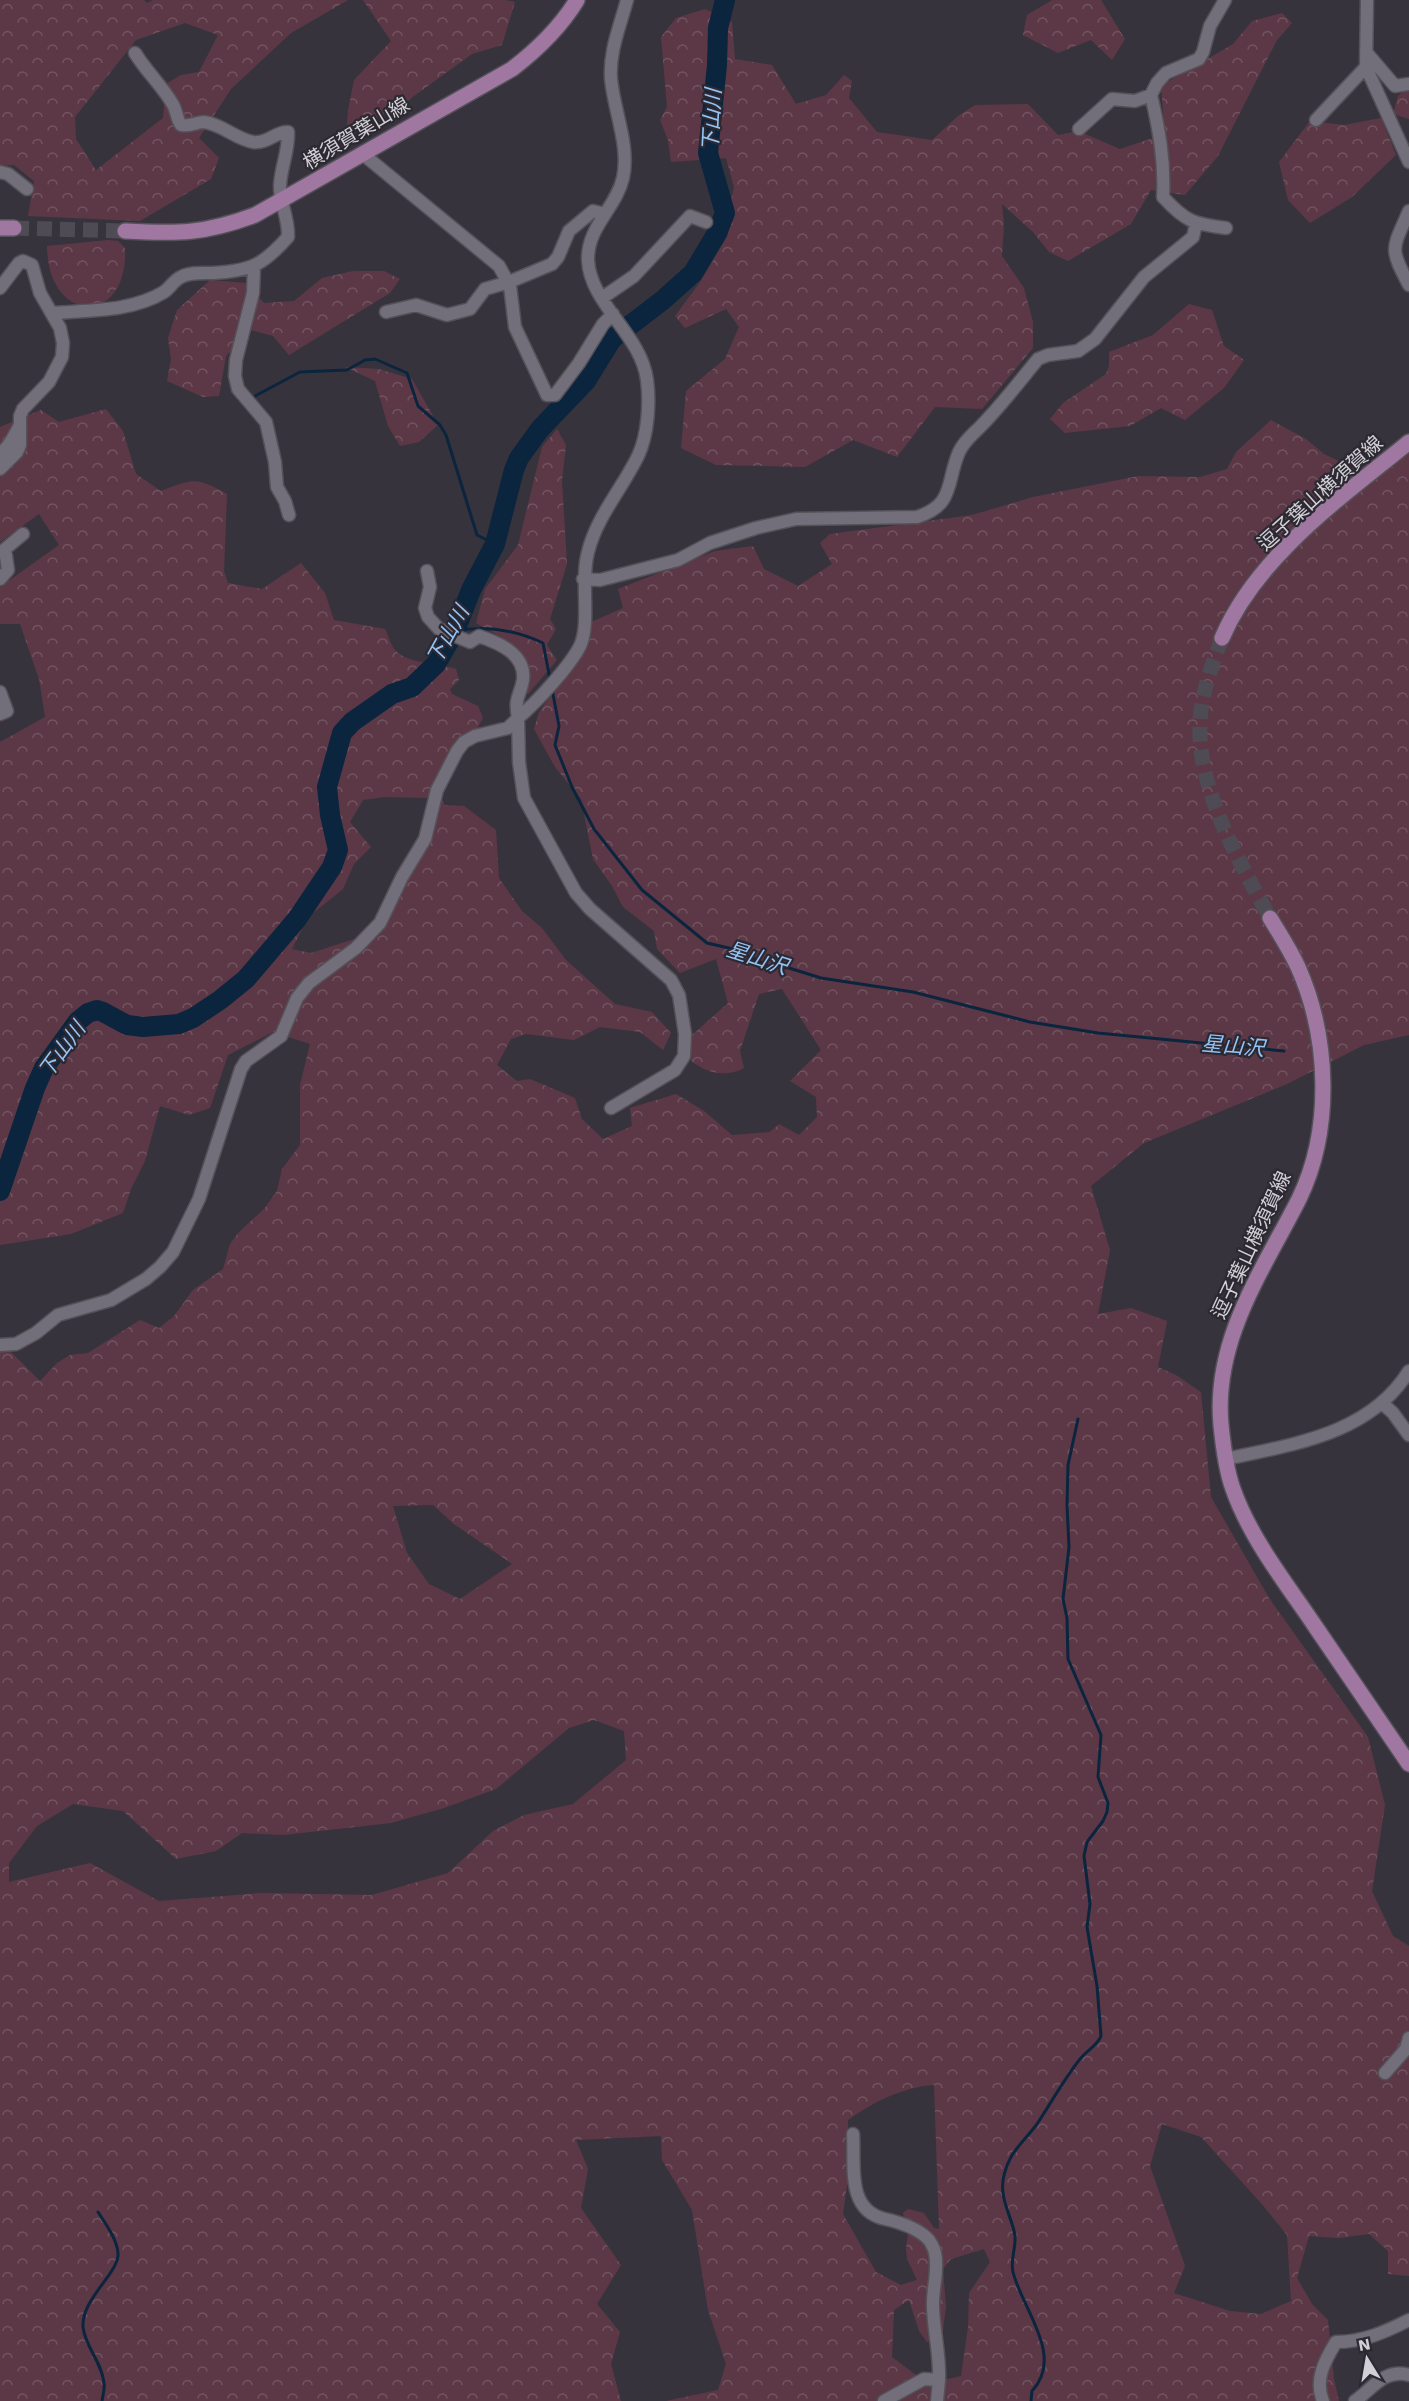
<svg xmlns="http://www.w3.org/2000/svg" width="1409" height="2401" font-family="'Work Sans','Noto Sans JP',sans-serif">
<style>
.forest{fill:url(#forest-crowns);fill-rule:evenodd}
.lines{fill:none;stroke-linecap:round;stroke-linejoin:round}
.stream{stroke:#0b253e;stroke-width:3}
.river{stroke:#0b253e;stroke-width:20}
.major-tunnel{stroke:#4e4b54;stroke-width:15;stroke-dasharray:15 8;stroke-linecap:butt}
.minor-casing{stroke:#545159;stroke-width:15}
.major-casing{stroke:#545159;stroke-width:18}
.minor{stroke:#736f7a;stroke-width:12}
.major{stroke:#a077a1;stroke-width:15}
.labels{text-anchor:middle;stroke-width:4.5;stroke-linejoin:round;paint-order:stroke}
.street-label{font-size:20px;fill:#d2d0d6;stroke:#2d2932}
.water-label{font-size:21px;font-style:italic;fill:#94c4f6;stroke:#2d2932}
</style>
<defs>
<pattern id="forest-crowns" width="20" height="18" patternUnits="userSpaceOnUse" patternTransform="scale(1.5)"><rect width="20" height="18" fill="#5c3846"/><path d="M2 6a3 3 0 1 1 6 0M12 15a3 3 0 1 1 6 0" fill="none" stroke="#725460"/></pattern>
</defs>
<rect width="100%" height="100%" fill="#37333d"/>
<!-- forest -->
<path class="forest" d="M0,0h144l3,3 6,-3h195l-57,33 -60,56 -32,49 20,20 -8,21 -71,42 -112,-5 6,-35 -20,-16 -14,1zM185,23l33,12 -19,37 -18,3 -15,9 -3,34 -67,52 -20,-31 -1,-22 61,-77z
M363,0h142l10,2 -13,43 -30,9 -69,50 -57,32 2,-26 6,-30 37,-39z
M1052,0h49l24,39 -13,21 -21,-20 -33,13 -35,-18 4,-20z
M705,9l27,13 3,37 37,6 24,39 30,-9 18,-20 8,6 -3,17 28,34 55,8 26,-24 17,-11 53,-1 30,31 20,-4 42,18 45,-15 -4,-48 72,-42 19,-23 30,-8 10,10 -15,17 -59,116 -33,39 -34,-5 -20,34 -63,37 -19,-9 -16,-20 -31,-28 2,20 -2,32 22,32 9,34v26l-51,61 -47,-2 -38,50 -44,-17 -48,27 -89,-2 -35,-17 5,-57 39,-32 14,-32 -13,-18 -41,19 -10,-12 26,-35 27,-46 2,-30 4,-18 -8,-29 -55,4 -3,-22 -8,-20 7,-13 -6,-70 15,-19z
M1409,87v32l-16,-5 5,-18z
M1381,118l15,37 -44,42 -42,26 -22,-23 -9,-38 31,-41 34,4z
M108,240l10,1 7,7c4,78 -77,78 -78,-2z
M353,271h31l16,8 -10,14 -101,62 -16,-19 -22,-6 -25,26 -7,40 -16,1 -36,-16 4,-22 -3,-21 9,-28 33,-30 36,3 18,20 30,-2 28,-23z
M1189,304l23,6 12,36 20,14 -20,28 -39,32 -24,-12 -31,18 -65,7 -15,-14 13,-16 43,-29 3,-8v-14l44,-17z
M345,367l34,2 33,10 26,46 -19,17 -19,4 -12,-20 -13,-45z
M106,409l17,22 13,43 25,17c33,-13 35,-14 66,3l-3,77 4,12 34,6 39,-26 24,30 9,27 51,9c3,6 6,17 11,22 12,13 43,12 60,18l3,11 -9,9 2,5 26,12 5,12 -5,9 -32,33 -13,26 12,19 19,1 32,24 3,48 23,33 20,17 24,32 49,44 37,8 19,21 -8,17 -23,-18 -40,-5 -26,13 -48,-6 -15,5 -14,26 20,16 13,-2 45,19 7,21 21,20 29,-13 -2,-18 46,-14 28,17 28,24 38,-3 9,-8 20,11 18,-18 -1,-20 -26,-16 31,-31 -39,-61 -23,5 -19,57 4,17c-19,10 -37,5 -53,-7l1,-26 36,-32 -12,-44 -36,14 -23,-24 -3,-18 -31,-24 -11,-21 -19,-27 -12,-60 -26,-32 -21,-38 5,-17 41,-57 9,-32 34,-15 -5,-19 97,-38 38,-5 11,23 34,17 34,-22 -12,-21 10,-9 142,-19 61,-18 105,-21 62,1 27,-8 9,-17 35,-32 35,19 18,15 42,20 43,-25v586l-45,10 -77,39 -143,59 -53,43 19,64 -12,64 33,-6 36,13 -9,46 18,8 25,17 10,105 58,101 99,139 17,68 -13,86 21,45 16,10v330l-21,-2v-23l-19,-17 -30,4 -30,-2 -12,42 15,26 16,16 6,59 5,22h-673l52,-11 8,-26 -18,-54 -16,-100 -30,-50 -1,-24 -85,4 12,29 -7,39 40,57 -24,39 23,28 -9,32 10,37h-621v-1051l10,1 30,30 17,-18 13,-8 18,-2 52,-33 19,8 15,-12 19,-26 30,-21 7,-25 9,-12 25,-23 13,-18 5,-22 18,-24v-60l10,-41 -37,-12 -45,23 -18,53 -21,7 -29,-9 -15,55 -14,28 -8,24 -52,21 -71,11v-503l45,-25 -6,-38 -19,-55h-20v-37l59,-42 -20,-31 -39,28v-115l41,-17 18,12zM384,797l45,1 8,11 -13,41 -45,81 -68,22 -19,-4 16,-32 35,-28 11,-25 17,-17 -21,-25 13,-22zM433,1505l21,19 58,40 -52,35 -31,-15 -22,-31 -14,-47zM594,1720l30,11 2,29 -53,44 -49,11 -31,16 -45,42 -76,22 -110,-2 -103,8 -69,-38 -81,19v-19l28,-37 36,-22 50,7 53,48 40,-8 26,-18 41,2 108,-12 53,-15 52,-19 73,-61zM934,2085l5,144 -5,-1 -10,-15 -16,-4 -5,4 5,20 -2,16 1,10 10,21 -16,5 -25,-13 -33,-58 5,-36v-58c25,-18 55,-33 86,-35zM1162,2124l39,13 60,66 26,32 4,66 -30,13 -31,-3 -56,-18 11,-27 -35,-100zM984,2249l6,13 -21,31 -1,34 -7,49 -13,3 -32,-4 -24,-18 2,-47 15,-10 10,31 8,11 15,-5 4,-30 -3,-38 8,-10z
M557,429l9,16 -4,36 5,83 -17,55 6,10 -9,16 10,15 -29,34 -4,-2c2,-5 6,-12 6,-18 -3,-26 -34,-39 -54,-51l9,-34 33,-44 24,-98z"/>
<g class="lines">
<!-- stream -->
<path class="stream" d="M255,396l45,-24 47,-2 18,-10 10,-1 32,14 11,33 22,19 6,10 31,100 18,9
M455,631c31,-6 60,-1 88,12l7,36
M552,689l7,37 -4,19 17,42 22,42 48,61 65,53 26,6 36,17 20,2 32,10 92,14 117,30 68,11 186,18
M98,2212c7,11 19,27 20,41 2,19 -37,46 -35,74 2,20 19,35 21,56 1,5 -1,12 -2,18
M1031,2401l1,-10c33,-35 -10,-82 -19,-119 -3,-11 3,-24 2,-36 -2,-15 -11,-29 -12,-44 -2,-11 3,-26 8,-35 7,-12 18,-22 26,-33 14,-21 27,-45 43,-65 6,-8 18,-14 21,-23l-4,-50 -10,-59 3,-23 -6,-48 3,-14 16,-21 4,-9 1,-9 -10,-26 3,-42 -33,-76 -1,-41 -4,-19 6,-52 -2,-42 1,-40 10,-46"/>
<!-- river -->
<path class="river" d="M0,1191l35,-103 9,-20 34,-47 10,-8 9,-3 6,2 24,13 16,2 36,-3 14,-6 27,-18 26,-21 51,-60 35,-52 6,-17 -8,-35 -3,-28 15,-54 10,-11 40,-28 20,-7 24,-23 19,-33 16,-41 24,-46 19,-74 5,-12 21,-29 46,-48 26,-42 51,-39 30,-27 24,-40 8,-20 -17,-60 9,-88 1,-37 7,-28"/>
<!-- major-tunnel -->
<path class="major-tunnel" d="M14,228l111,3
M1222,638c-8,21 -16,43 -20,66 -13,73 35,153 68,214"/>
<!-- minor casing -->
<g class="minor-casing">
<path id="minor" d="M1367,0l-1,67 43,95
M1366,52l29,34 14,-2
M1151,95c8,34 14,67 12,102 23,25 31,27 63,31
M1316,120l50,-53
M1079,129l33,-30 23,2 16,-6 6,-12 9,-10 33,-14 4,-7 7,-26 15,-26
M364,155l135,111 11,20 5,41 32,68h8l24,-32 24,-39 10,-10
M0,172l8,2 19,15
M1409,211c-17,39 -20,36 0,74
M254,267l-1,26 -17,67 -1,16 3,13 28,33 9,40 2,25 8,14 4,14
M0,288l19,-25 4,-2 9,4 8,28 20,35 3,15 -1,14 -13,25 -26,27 -3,7v29l-3,7 -17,17
M602,298l32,-22 56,-60 16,6
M386,312l30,-7 31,10 23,-6 15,-20 24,-7 43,-18 6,-7 11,-26 24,-20 12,3
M52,313c37,-3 79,-1 112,-21 6,-4 10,-12 17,-15 9,-5 22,-4 32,-4 38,-2 50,-8 75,-36 1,-20 -9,-35 -8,-52 1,-18 9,-35 8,-53 -12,-1 -20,12 -35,10 -18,-3 -31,-18 -49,-20 -8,0 -14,5 -23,3 -5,-7 -4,-15 -9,-22 -10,-17 -26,-32 -37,-50
M0,455l10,-12 9,-16
M0,579l8,-9 -3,-21 18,-15
M583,579l17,1 78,-20 32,-17 46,-15 40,-9 121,-2c38,-12 29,-35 42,-65 5,-11 13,-17 21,-25 21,-21 39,-45 58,-68l10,-4 30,-4 17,-12 49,-62 49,-40 3,-13
M0,692l7,19 -7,3
M611,1108l64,-38 9,-14 1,-22 -6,-39 -8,-15 -81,-71 -14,-16 -52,-95 -5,-36 -1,-44c18,-15 52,-52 62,-72 11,-23 0,-65 8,-94 9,-36 34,-63 50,-96 10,-21 12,-53 9,-76 -6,-46 -57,-76 -59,-120 -1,-33 28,-52 35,-82 7,-32 -9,-67 -12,-99 -2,-27 9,-53 16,-79
M0,1345l16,-1 20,-11 22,-18 53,-15 35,-21 14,-12 13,-15 26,-53 42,-130 5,-8 35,-25 16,-38 12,-15 47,-35 24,-25 22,-46 23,-38 12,-49 20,-39 7,-9 11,-6 33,-8 10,-10c-4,-22 2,-21 5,-38 3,-26 -24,-37 -44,-44l-9,6 -31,-13 -11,-12 -3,-9 5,-21 -3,-16
M1382,1403l11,10 16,22
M1226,1459c67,-15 143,-24 183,-88
M1385,2073l21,-24 3,-11
M853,2134c2,32 -7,76 32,85 13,3 31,9 41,18 4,3 8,11 9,16 4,18 -3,36 -2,55 1,25 7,46 6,72l-15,-1 -40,22
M937,2401l2,-21
M1323,2401c-9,-21 2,-41 13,-59 27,0 49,-10 73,-22
M1355,2401c17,-12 30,-33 54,-26"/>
</g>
<!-- major casing -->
<g class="major-casing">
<path id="major" d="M0,228h14
M125,231c53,3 79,3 130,-16l257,-146c26,-20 48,-41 65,-69
M1222,638c35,-82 120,-141 187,-196
M1270,918c10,16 20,32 28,49 31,70 35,162 1,232 -36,71 -86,141 -78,226 2,20 5,45 12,64 18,51 54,95 84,140 31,45 61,90 92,135"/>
</g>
<!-- minor -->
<use href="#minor" class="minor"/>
<!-- major -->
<use href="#major" class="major"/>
</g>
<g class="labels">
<!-- street labels -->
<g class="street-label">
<text transform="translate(356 133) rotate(-31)" y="7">横須賀葉山線</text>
<text transform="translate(1320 493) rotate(-42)" y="7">逗子葉山横須賀線</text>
<text transform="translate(1251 1245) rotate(-65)" y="7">逗子葉山横須賀線</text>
</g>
<!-- water labels -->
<g class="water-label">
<text transform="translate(712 120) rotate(-87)" y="7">下山川</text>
<text transform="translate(448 635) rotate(-61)" y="7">下山川</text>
<text transform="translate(757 958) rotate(18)" y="7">星山沢</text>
<text transform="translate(1233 1046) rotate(5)" y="7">星山沢</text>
<text transform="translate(62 1050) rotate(-54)" y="7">下山川</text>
</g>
</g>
<!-- north arrow -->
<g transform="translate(1367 2359) rotate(349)" stroke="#2d2932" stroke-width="4.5" paint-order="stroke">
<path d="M0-4.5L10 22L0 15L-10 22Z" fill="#d2d0d6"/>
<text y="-9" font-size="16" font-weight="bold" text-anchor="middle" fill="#d2d0d6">N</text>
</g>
</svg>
